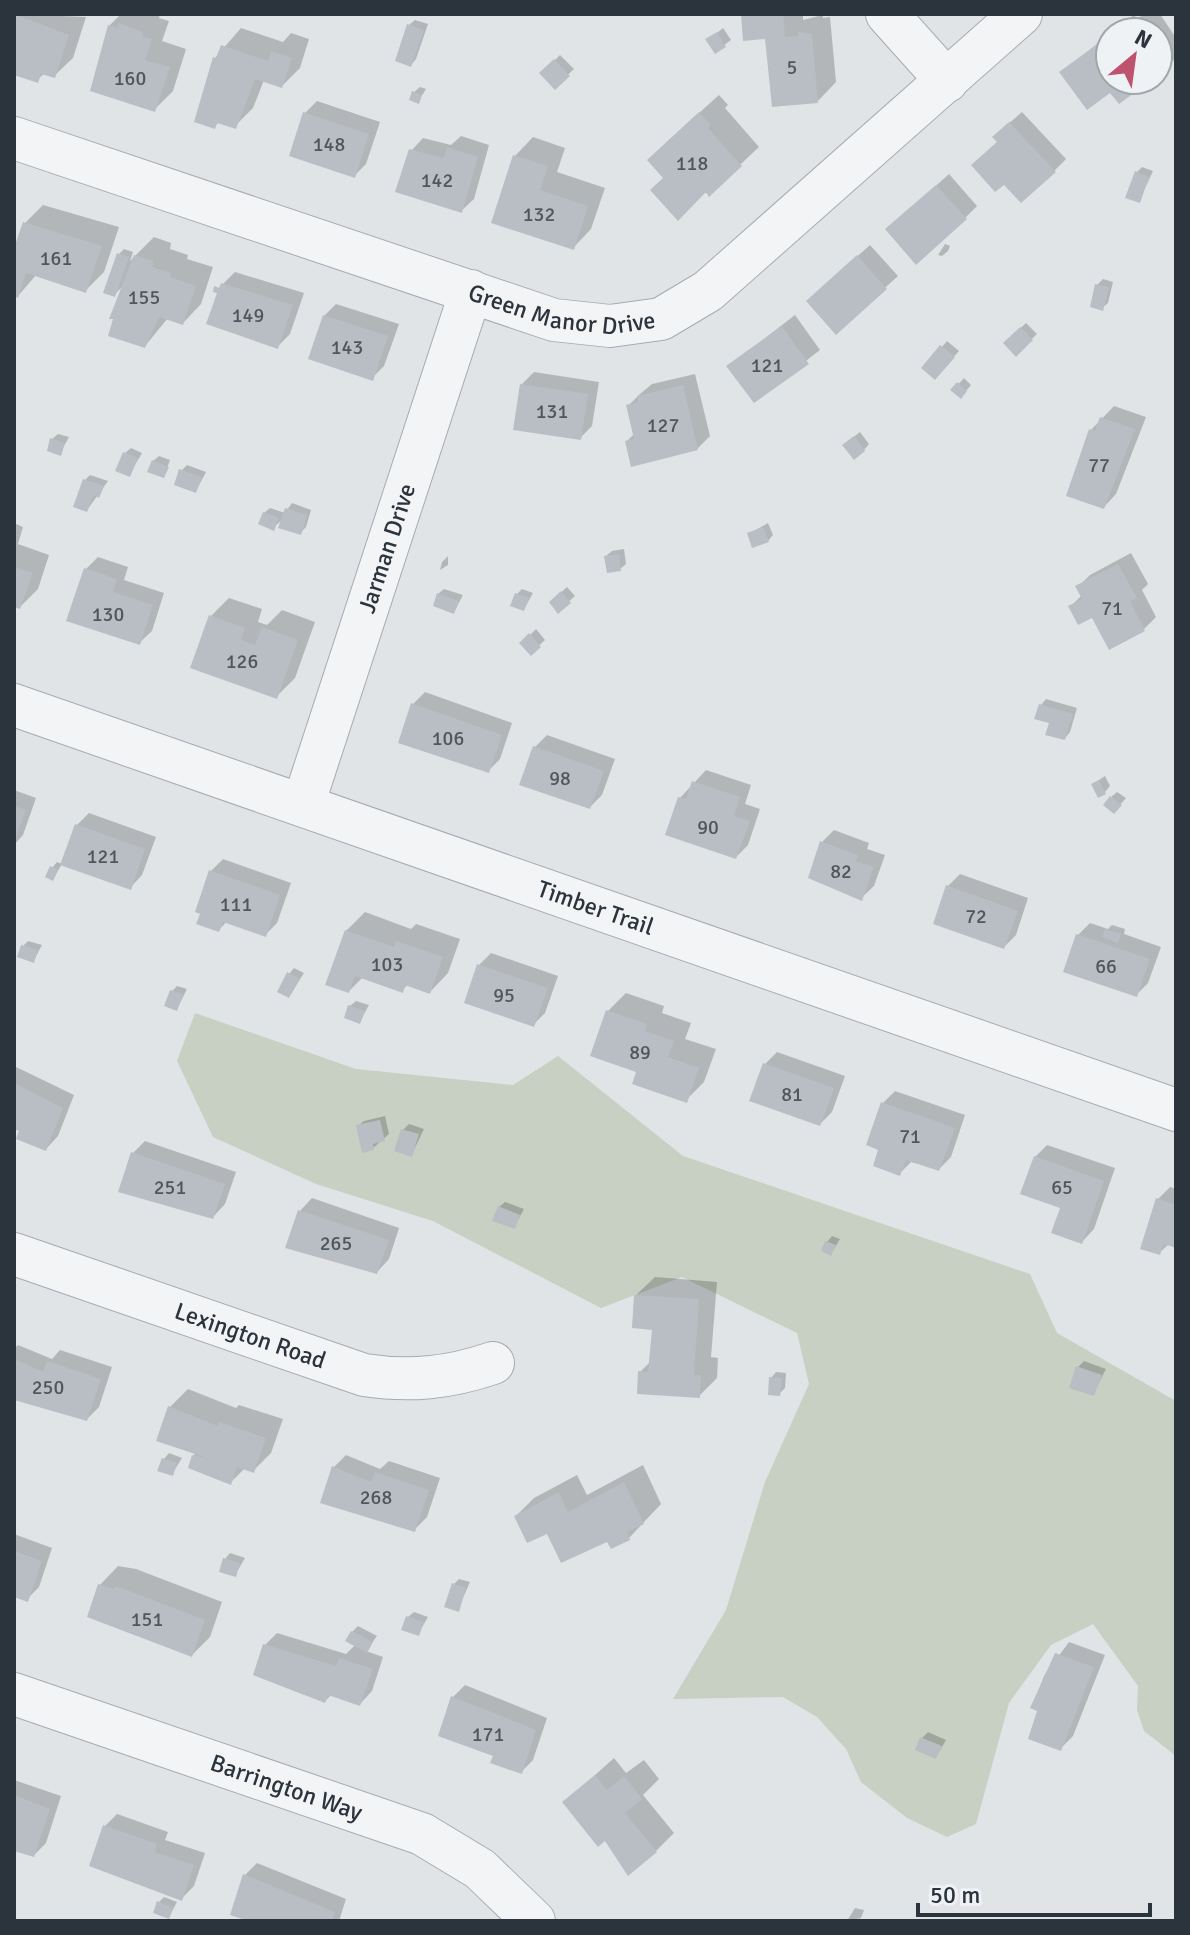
<svg xmlns="http://www.w3.org/2000/svg" width="1190" height="1935" font-family="Signika,sans-serif">
<style>
.green{fill:#c7d0c2}
.shadow{fill:#0003}
.building{fill:#b8bec3}
.lines{fill:none;stroke-linecap:round;stroke-linejoin:round}
.minor-casing{stroke:#a6abb1;stroke-width:44}
.minor{stroke:#f2f4f6;stroke-width:42}
.labels{text-anchor:middle;stroke-width:6;stroke-linejoin:round;paint-order:stroke}
.number-label{font-size:20px;fill:#4e565e}
.street-label{font-size:24px;fill:#2b333d;stroke:#eff2f5}
</style>
<rect width="100%" height="100%" fill="#e0e4e7"/>
<!-- green -->
<path class="green" d="M195,1013l161,56 157,16 45,-29 125,100 347,118 27,59 119,68v355l-32,-25 -7,-21 1,-24 -45,-62 -42,21 -42,58 -33,121 -29,13 -40,-19 -46,-36 -15,-33 -29,-32 -34,-20 -110,2 53,-89 39,-128 44,-98 -12,-51 -115,-56 -81,31 -168,-87 -117,-37 -103,-47 -36,-76z"/>
<!-- shadow -->
<path class="shadow" d="M14,14l72,3 -13,41 -19,18 -9,-3 -8,7 -23,-8z
M121,14h39l-1,4 10,3 -7,20 24,8 -13,42 -19,19 -45,-84z
M743,14h60v6l20,-5v3l7,-1 6,65 -18,19 -51,-64z
M1144,14h16l16,24v20l-18,16v-42h-47l23,-17 3,4z
M415,20l13,4 -12,35 -5,6 -2,-40z
M241,28l42,14 8,-9 18,6 -9,29 -18,18 -18,-6 -11,28 -18,18 -16,-4 -5,5 1,-69z
M723,28l8,12 -15,11 -8,-11z
M1110,33v47h39l-30,21 -8,-11 -49,-17z
M560,55l14,14 -19,18 -13,-14z
M420,87l6,2 -8,13 -4,-10z
M719,95l9,10 -3,3 34,39 -50,47 -44,-16 2,-36z
M317,101l63,21 -14,42 -12,12 -49,-63z
M1022,112l44,47 -12,12 -55,-30 8,-16z
M461,136l28,9 -15,54 -13,12 -50,-60 12,-13 28,7z
M533,137l32,11 -8,24 48,16 -14,41 -18,19 -58,-92z
M1142,167l11,4 -14,30 -2,-29z
M949,174l28,32 -12,12h-65z
M43,205l76,22 -15,45 -18,18 -49,-16 -19,22 -4,-2v-39l10,-31z
M154,237l17,6 -1,6 18,6 -1,4 26,8 -12,37 -18,19 -15,-5 -23,28 -21,-61 -10,10 5,-41 5,-5 9,3 -3,9z
M945,244l5,2 -2,5 -6,5 -4,-1z
M870,245l28,31 -62,56 -15,-43z
M235,272l69,21 -14,41 -12,12 -62,-55z
M1103,279l10,3 -5,21 -6,5 -5,-23z
M336,304l63,20 -15,42 -12,12 -48,-62z
M795,315l25,35 -66,51 -25,-35z
M1026,323l11,11 -21,20 -11,-11z
M947,341l12,10 -19,21 -16,-4z
M534,372l65,10 -7,44 -12,12 -58,-54z
M695,374l15,62 -13,13 -70,-8 8,-8 -7,-27 12,-12 12,-10z
M964,378l7,7 -5,6 -13,-1z
M1114,406l32,11 -30,77 -12,13 -13,-77z
M860,432l9,12 -5,6 -14,-10z
M58,434l11,3 -9,16 -8,-14z
M131,448l11,5 -13,22 -4,-22z
M159,456l11,4 -6,16 -11,-15z
M187,465l19,7 -10,19 -15,-20z
M90,475l18,6 -21,29 -2,-30z
M292,503l19,7 -5,17 -5,5 -17,-14 -11,10 -9,-15 6,-5 15,5z
M14,523l9,4 -5,17 31,11 -11,34 -18,18 -6,-2z
M768,523l5,12 -5,6 -19,-7z
M624,549l2,15 -6,5 -14,-13 6,-5z
M1131,553l17,31 -6,6 14,27 -12,12 -34,18 -17,-32 -23,-8 12,-12 -4,-8 12,-12z
M448,556v9l-8,5 2,-8z
M98,557l30,10 -4,13 40,13 -12,38 -13,12 -53,-74z
M567,587l8,9 -17,15 -7,-9z
M444,589l19,6 -9,17 -16,-18z
M522,589l11,4 -9,16 -8,-14z
M229,598l33,11 -4,13 9,3 15,-15 33,12 -20,56 -18,18 -66,-80z
M536,629l9,11 -14,13 -9,-10z
M425,692l87,31 -12,36 -12,12 -75,-67z
M1046,699l31,9 -7,24 -5,6 -24,-33z
M547,735l68,24 -13,36 -12,12 -55,-60z
M706,770l45,15 -6,19 15,5 -12,36 -12,12 -56,-59z
M1105,776l5,10 -5,6 -12,-8z
M14,790l22,8 -13,37 -9,10z
M1117,792l9,6 -6,7 -9,-8z
M89,813l67,24 -14,38 -12,13 -53,-63z
M834,830l35,13 -2,6 18,6 -11,31 -13,12 -39,-56z
M223,859l68,24 -14,40 -12,12 -38,-14 -8,9 -8,-59z
M57,862l5,2 -9,15 -1,-11z
M960,874l68,24 -12,37 -12,12 -56,-61z
M365,912l46,17 5,-5 44,15 -12,34 -18,19 -22,-8 -6,7 -39,-14 -14,14 -3,-60z
M1090,923l18,6 4,-4 13,4 -1,5 37,13 -13,36 -12,12 -58,-60z
M28,941l14,4 -8,15 -11,-14z
M491,953l67,23 -13,37 -12,12 -54,-60z
M294,968l10,5 -15,23v-22z
M177,986l10,3 -10,20 -5,-18z
M626,993l38,13 -2,7 29,10 -6,16 31,10 -12,33 -18,18 -47,-29 -31,-60z
M356,1001l13,4 -9,16 -10,-15z
M777,1052l68,24 -13,36 -12,12 -55,-60z
M14,1066l60,29 -16,41 -12,13 -32,-23z
M895,1091l70,24 -14,42 -12,12 -28,-7 -12,12 -18,-26 2,-45z
M385,1116l4,18 -16,14 -15,-22 6,-5z
M409,1124l15,5 -12,25 -9,-24z
M145,1141l91,31 -11,32 -12,13 -80,-64z
M1047,1145l68,23 -21,61 -12,13 -47,-85z
M1170,1187l6,2v57l-7,-2 -10,9 -1,-54z
M312,1198l87,30 -10,31 -12,13 -89,-26 12,-35z
M505,1202l19,7 -10,18 -15,-20z
M832,1236l8,3 -9,15 -4,-12z
M655,1277l62,5 -6,75 7,1 -1,20 -18,18 -59,-24 11,-11 3,-33 -18,-33z
M18,1345l34,14 8,-9 52,17 -13,40 -12,12 -73,-22v-48z
M1084,1361l22,8 -13,25 -15,-27z
M776,1372l10,1 -1,15 -5,5 -9,-15z
M188,1389l48,19 3,-3 44,14 -12,34 -18,18 -8,-3 -15,15 -39,-16 4,-15 -25,-45z
M169,1453l13,5 -10,16 -8,-15z
M346,1455l34,14 9,-8 51,17 -13,39 -12,12 -81,-62z
M643,1465l18,39 -32,34 -21,1 -92,-23 18,-18 43,-23 10,20z
M14,1534l38,14 -13,39 -12,12 -13,-4z
M230,1553l15,5 -10,17 -10,-16z
M118,1566l18,3 86,33 -12,35 -18,18 -92,-70z
M459,1579l11,3 -12,27 -4,-25z
M414,1612l14,5 -10,17 -10,-17z
M358,1626l19,10 -11,15 17,6 -11,34 -12,13 -28,-10 -7,7 -60,-56 12,-12 69,21 9,-9 -3,-13z
M1069,1642l36,13 -32,81 -12,12 -21,-38 -7,-3 11,-31z
M465,1685l82,33 -14,42 -12,12 -25,-18 -43,-57z
M928,1732l18,8 -10,17 -14,-19z
M614,1758l12,15 18,-13 15,19 -16,16 31,38 -18,18 -51,-12 -40,-37z
M14,1780l47,16 -15,47 -12,12 -20,-17z
M117,1814l51,18 -3,8 40,13 -11,33 -13,13 -76,-73z
M257,1863l89,36 -7,22h-84l-10,-46z
M164,1897l13,5 -8,15 -10,-15z
M855,1908l9,2 -3,8 -14,3z"/>
<!-- building -->
<path class="building" d="M14,14l55,21 -14,43 -14,-4 -3,9 -24,-8z
M741,14h42l2,23 13,-1v-4l14,2 6,69 -46,4 -7,-68 -22,2z
M119,23l24,9 -1,4 10,3 -7,21 25,7 -15,45 -65,-21 18,-66 9,3z
M407,24l17,6 -13,37 -16,-6z
M717,32l9,15 -11,7 -10,-15z
M1110,35v45h21l7,10 -19,14 -9,-11 -23,17 -28,-38z
M221,45l47,16 3,-10 21,7 -10,30 -27,-9 -19,50 -19,-6 -2,6 -21,-7 19,-65 3,1z
M554,59l16,17 -15,14 -16,-17z
M412,91l10,4 -3,9 -10,-4z
M303,112l66,22 -14,44 -66,-22z
M699,112l12,13 -3,3 34,38 -33,31 -3,-5 -28,29 -28,-31 13,-12 -16,-18z
M1009,122l47,50 -35,31 -17,-18 -9,7 -24,-27 26,-23 -5,-5z
M447,147l31,10 -16,56 -67,-21 14,-43 34,9z
M513,155l35,11 -8,24 48,16 -14,44 -83,-27z
M1135,171l14,6 -9,26 -15,-5z
M936,185l31,34 -51,46 -31,-36z
M23,222l79,24 -16,47 -60,-20 -8,25 -4,-2v-48z
M117,253l12,4 -14,40 -12,-4z
M134,255l20,6 -2,6 19,6 -1,4 26,9 -13,39 -24,-8 -14,31 -37,-12 5,-17h-4z
M857,255l30,34 -51,46 -30,-34z
M221,283l72,22 -15,44 -72,-25 11,-31 -4,-1 1,-6 5,2z
M1095,284l14,3 -6,24 -13,-4z
M323,315l65,21 -15,45 -65,-22z
M782,326l27,38 -55,39 -28,-37z
M1020,327l13,13 -17,17 -13,-14z
M940,345l15,12 -20,23 -14,-12z
M957,382l10,9 -6,8 -11,-9z
M520,384l68,10 -7,46 -68,-10z
M683,385l15,65 -67,17 -6,-26 9,-2 -8,-34 12,-3 -1,-6z
M1100,417l35,12 -31,80 -38,-13 23,-67 6,2z
M854,436l11,15 -11,9 -12,-15z
M50,438l15,5 -4,13 -14,-5z
M123,452l15,6 -8,19 -15,-6z
M152,460l17,7 -5,11 -17,-6z
M179,469l23,8 -6,16 -22,-8z
M83,479l21,7 -5,12 -5,-3 -7,17 -14,-5z
M285,508l22,7 -6,20 -23,-7z
M263,512l16,6 -5,13 -16,-7z
M763,527l6,15 -17,6 -5,-15z
M619,554l2,17 -14,2 -3,-17z
M1118,564l19,34 -7,3 15,30 -36,19 -17,-32 -14,7 -10,-19 14,-7 -7,-13z
M14,567l19,6 -13,36 -6,-2z
M84,568l33,11 -4,13 40,13 -13,40 -74,-24z
M561,591l10,12 -13,11 -9,-12z
M437,593l22,8 -5,13 -21,-8z
M515,593l14,5 -5,13 -14,-5z
M209,615l36,13 -4,12 14,5 7,-18 36,13 -21,59 -87,-31z
M529,633l12,14 -10,9 -12,-13z
M411,703l91,32 -13,38 -91,-30z
M1039,704l34,10 -8,26 -20,-5 4,-12 -15,-4z
M533,746l71,25 -14,38 -71,-24z
M1099,780l7,14 -8,4 -7,-14z
M692,781l48,16 -6,19 16,5 -14,38 -71,-24 13,-38 8,2z
M1110,796l12,9 -8,9 -11,-9z
M14,806l12,4 -12,32z
M75,824l70,25 -14,41 -71,-25z
M820,841l38,14 -2,6 18,6 -12,34 -54,-23z
M50,866l8,4 -5,11 -8,-4z
M209,870l71,25 -14,42 -43,-15 -4,10 -23,-8 4,-10 -5,-2z
M946,885l72,26 -14,38 -71,-25z
M1105,929l16,5 -3,9 -16,-6z
M345,930l49,17 2,-6 47,16 -13,37 -25,-9 -2,8 -48,-17 -6,17 -24,-8z
M1076,934l74,25 -13,38 -74,-25z
M21,945l17,5 -4,13 -17,-6z
M477,964l71,24 -14,39 -70,-24z
M287,972l13,7 -11,19 -12,-6z
M170,990l13,4 -6,17 -13,-5z
M348,1005l17,6 -5,13 -16,-6z
M606,1010l41,14 -2,7 29,10 -6,16 31,11 -12,35 -55,-19 4,-12 -46,-16z
M763,1063l71,25 -14,38 -71,-25z
M14,1083l49,25 -17,43 -30,-12 3,-8 -5,-2z
M881,1102l74,26 -16,43 -33,-11 -6,16 -27,-10 5,-16 -12,-5z
M380,1120l5,21 -12,3 1,6 -12,3 -6,-28z
M401,1129l18,5 -7,23 -18,-6z
M131,1152l94,32 -12,35 -95,-27z
M1034,1156l70,25 -22,63 -31,-11 9,-25 -40,-14z
M1156,1198l20,7v43l-12,-4 -4,11 -20,-6z
M498,1206l22,9 -5,14 -23,-8z
M298,1210l91,30 -12,34 -92,-26z
M825,1241l11,4 -5,11 -10,-5z
M634,1295l65,4 -5,76h7l-1,23 -63,-4 1,-23 10,1 4,-42 -20,-2z
M14,1359l29,13 4,-11 54,18 -14,42 -73,-21z
M1076,1366l26,9 -8,21 -25,-8z
M769,1377l13,1 -2,18 -12,-1z
M168,1406l50,20 1,-4 47,16 -12,35 -17,-6 -6,18 -43,-17 4,-13 18,4 -54,-18z
M162,1458l15,5 -4,13 -16,-5z
M332,1466l39,16 4,-10 54,18 -14,42 -95,-29z
M624,1482l20,42 -17,8 3,8 -19,9 -4,-7 -46,21 -14,-29 -20,9 -13,-27 45,-24 9,20z
M14,1551l28,10 -14,41 -14,-5z
M223,1558l17,5 -4,14 -17,-5z
M452,1583l14,5 -7,24 -15,-5z
M98,1584l16,5 2,-3 89,34 -13,37 -105,-40z
M406,1616l18,6 -5,14 -18,-6z
M351,1631l22,11 -6,11 -22,-12z
M263,1644l73,22 3,-8 34,11 -13,37 -32,-11 -3,8 -72,-28z
M1055,1653l39,14 -33,84 -33,-12 9,-28 -7,-3z
M451,1696l85,34 -14,44 -32,-11 3,-7 -55,-20z
M920,1737l22,9 -6,13 -21,-9z
M595,1775l12,15 17,-14 18,23 -17,14 32,39 -29,24 -23,-35 -7,6 -36,-45z
M14,1795l36,14 -16,48 -20,-6z
M103,1825l54,19 -2,8 39,13 -12,36 -93,-35z
M243,1874l92,38 -3,9h-83l-19,-6z
M157,1901l16,7 -4,11 -16,-6z"/>
<g class="lines">
<!-- minor casing -->
<g class="minor-casing">
<g id="minor">
<path d="M887,14l60,67"/>
<path id="s1" d="M14,138l540,182 56,6 51,-7 47,-28 313,-277"/>
<path id="s2" d="M14,705l1162,405"/>
<path id="s3" d="M303,805l168,-514"/>
<path id="s4" d="M14,1254l350,121c46,7 85,3 129,-12"/>
<path id="s5" d="M14,1694l408,140 58,35 54,52"/>
</g>
</g>
<!-- minor -->
<use href="#minor" class="minor"/>
</g>
<g class="labels">
<!-- number labels -->
<g class="number-label">
<text x="792" y="74">5</text>
<text x="130" y="85">160</text>
<text x="329" y="151">148</text>
<text x="692" y="170">118</text>
<text x="437" y="187">142</text>
<text x="539" y="221">132</text>
<text x="56" y="265">161</text>
<text x="144" y="304">155</text>
<text x="248" y="322">149</text>
<text x="347" y="354">143</text>
<text x="767" y="372">121</text>
<text x="552" y="418">131</text>
<text x="663" y="432">127</text>
<text x="1099" y="472">77</text>
<text x="1112" y="615">71</text>
<text x="108" y="621">130</text>
<text x="242" y="668">126</text>
<text x="448" y="745">106</text>
<text x="560" y="785">98</text>
<text x="708" y="834">90</text>
<text x="103" y="863">121</text>
<text x="841" y="878">82</text>
<text x="236" y="911">111</text>
<text x="976" y="923">72</text>
<text x="387" y="971">103</text>
<text x="1106" y="973">66</text>
<text x="504" y="1002">95</text>
<text x="640" y="1059">89</text>
<text x="792" y="1101">81</text>
<text x="910" y="1143">71</text>
<text x="170" y="1194">251</text>
<text x="1062" y="1194">65</text>
<text x="336" y="1250">265</text>
<text x="48" y="1394">250</text>
<text x="376" y="1504">268</text>
<text x="147" y="1626">151</text>
<text x="488" y="1741">171</text>
</g>
<!-- street labels -->
<g class="street-label">
<text dy="8" stroke="none"><textPath href="#s1" startOffset="576">Green Manor Drive</textPath></text>
<text dy="8" stroke="none"><textPath href="#s3" startOffset="270">Jarman Drive</textPath></text>
<text dy="8" stroke="none"><textPath href="#s2" startOffset="616">Timber Trail</textPath></text>
<text dy="8" stroke="none"><textPath href="#s4" startOffset="250">Lexington Road</textPath></text>
<text dy="8" stroke="none"><textPath href="#s5" startOffset="288">Barrington Way</textPath></text>
</g>
</g>
<!-- border -->
<rect width="1190" height="1935" fill="none" stroke="#2b333d" stroke-width="32"/>
<!-- north arrow -->
<g transform="translate(1134 56) rotate(29)"><circle r="38" fill="#eff2f5" stroke="#a1a6ab" stroke-width="2"/>
<path d="M0-6L14 30L0 20L-14 30Z" fill="#be536f"/>
<text y="-12" font-size="22" font-weight="bold" text-anchor="middle" fill="#2b333d">N</text>
</g>
<!-- scale -->
<path d="M918 1903v12h232v-12" fill="none" stroke="#2b333d" stroke-width="4"/>
<text x="930" y="1903" font-size="24" fill="#2b333d" stroke="#eff2f5" stroke-width="6" paint-order="stroke">50 m</text>
</svg>
